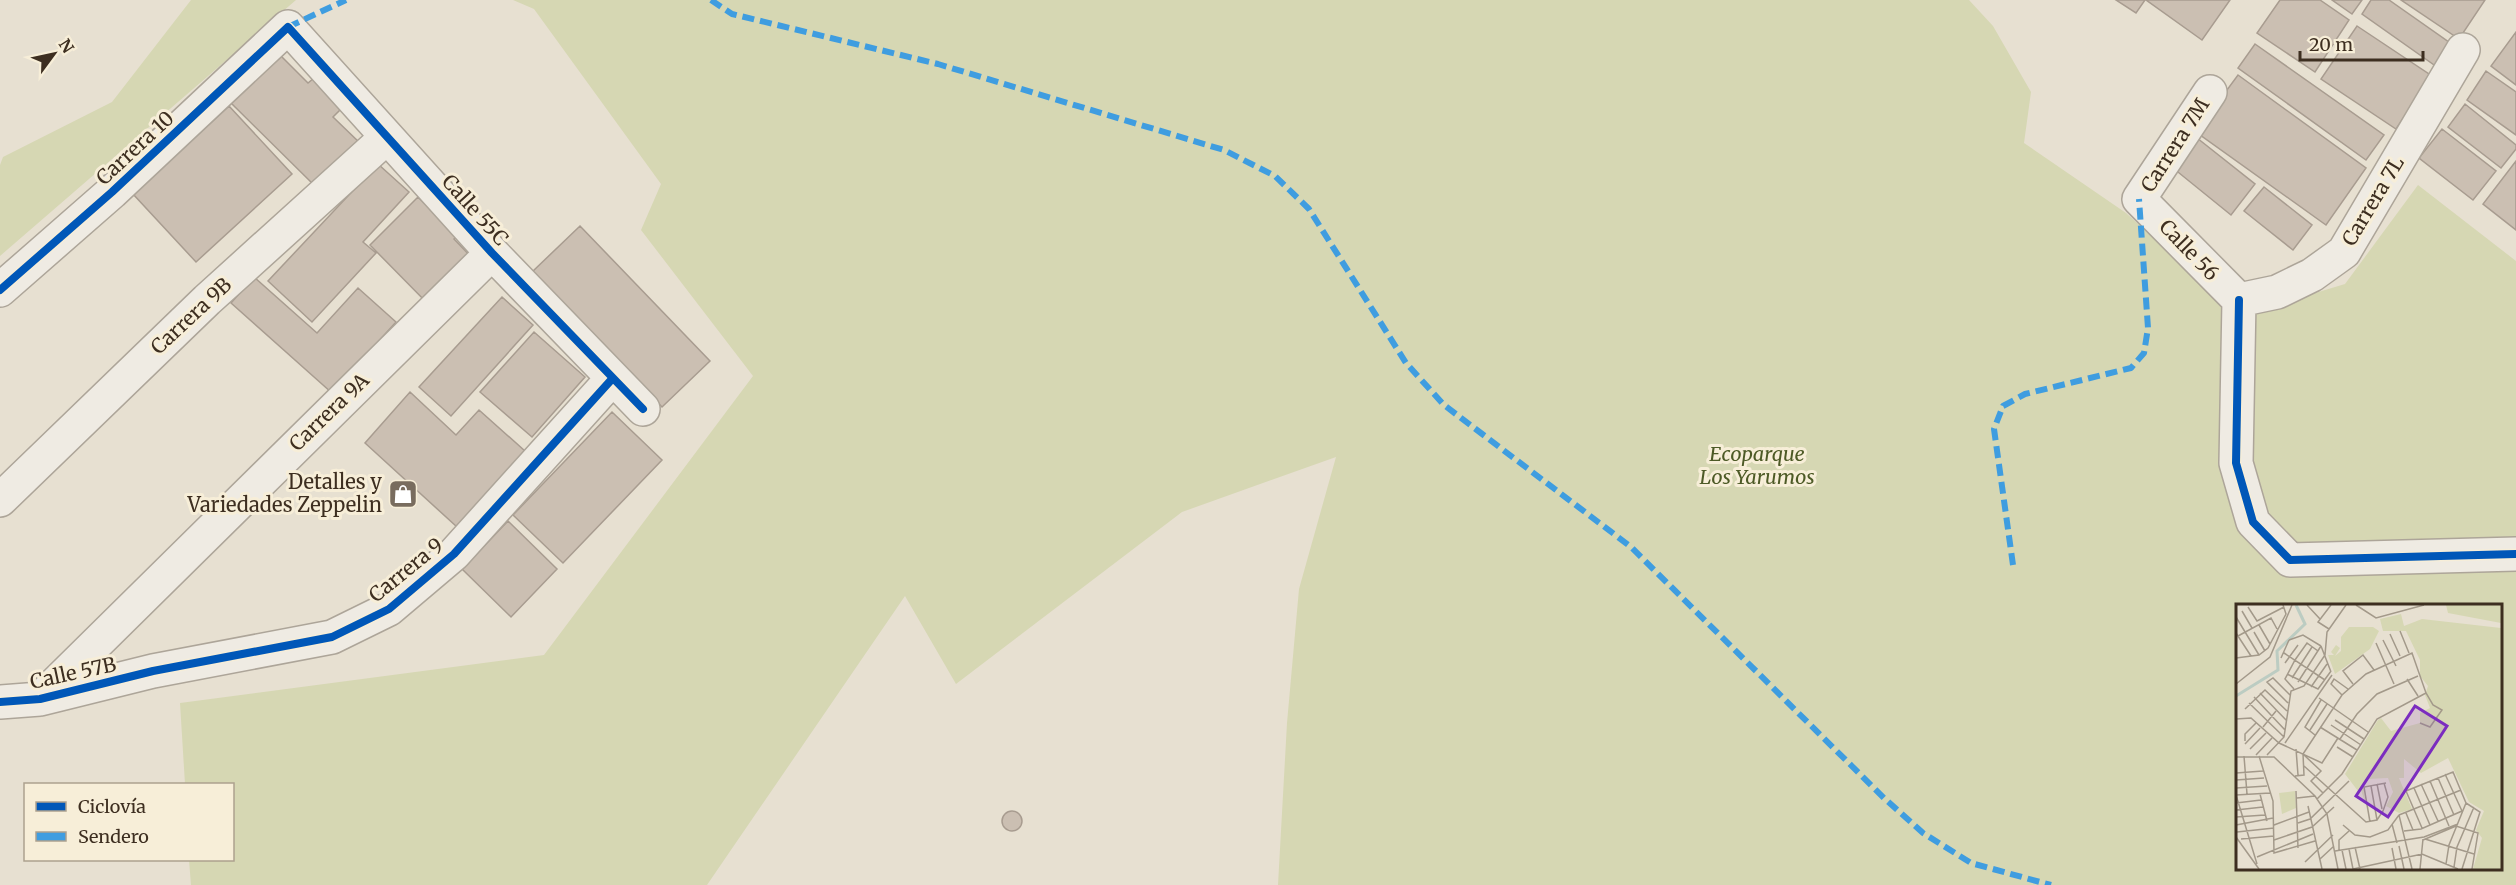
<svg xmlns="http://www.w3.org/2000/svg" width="2516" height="885" font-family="Merriweather,serif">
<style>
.green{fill:#d6d7b3;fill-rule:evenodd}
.building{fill:#cbbfb2;stroke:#a89c90;stroke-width:1.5}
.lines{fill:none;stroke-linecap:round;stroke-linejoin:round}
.street-casing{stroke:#ada599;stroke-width:36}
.street{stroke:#efebe3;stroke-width:33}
.quiet{stroke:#3f9de0;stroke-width:6;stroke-dasharray:12 6;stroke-linecap:butt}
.cycleway-casing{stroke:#f7eed8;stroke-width:11}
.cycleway{stroke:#0057b8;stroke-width:8}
.labels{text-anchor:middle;stroke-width:6;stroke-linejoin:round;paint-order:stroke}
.street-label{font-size:20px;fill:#3d2e20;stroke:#f7eed8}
.park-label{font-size:20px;font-style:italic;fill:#4d5a26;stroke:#f7eed8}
.poi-label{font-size:20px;fill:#3d2e20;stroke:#f7eed8;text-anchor:end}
.inset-river{fill:none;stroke:#bcccc2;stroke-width:3}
.inset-road{fill:none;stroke:#a3998a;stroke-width:1.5}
.view{fill:#7b2cbf;fill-opacity:0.15;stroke:#7b2cbf;stroke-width:3}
.inset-edge{fill:none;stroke:#3d2e20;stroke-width:3}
</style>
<rect width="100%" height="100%" fill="#e7e0d1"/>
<!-- green -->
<path class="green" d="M191,0h105l-296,256v-91l3,-8 109,-55z
M513,0h1456l24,26 38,66 -7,51 102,70 93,84 30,16 96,-29 73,-99 98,76v624h-1238l9,-162 12,-134 37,-132 -154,55 -226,172 -51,-88 -198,289h-516l-2,-25h43v-76h-47l-5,-81 364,-48 209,-279 -112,-146 20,-46 -127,-175zM2237,606h263v262h-263z"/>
<!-- building -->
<path class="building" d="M2116,0h29l-9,13z
M2146,0h84l-28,40z
M2280,0h40l29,20 -34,52 -58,-39z
M2332,0h30l-10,14z
M2371,0h18l64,45 -16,22 -75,-53z
M2401,0h84l-26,39z
M2357,26l75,50 -36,53 -75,-50z
M2516,32v53l-25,-19z
M2255,44l129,91 -18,25 -128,-92z
M279,54l29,29 12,-10 29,28 -16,16 29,28 -44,44 -87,-86z
M2486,71l30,21v43l-49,-35z
M2238,75l128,93 -40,57 -130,-93z
M2465,104l51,41v4l-15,19 -53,-41z
M229,106l63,68 -96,88 -63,-68z
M2442,129l54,42 -23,29 -54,-42z
M2192,134l63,50 -24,31 -63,-51z
M2516,161v69l-33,-26z
M378,164l31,28 -46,50 13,11 -64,69 -44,-41z
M2264,187l48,38 -19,25 -49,-39z
M418,197l15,15 32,16 -11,11 22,23 -45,45 -61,-62z
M580,226l130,135 -48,46 -130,-135z
M254,277l63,56 41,-45 38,34 -64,71 -101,-90z
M502,297l31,28 -82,91 -32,-29z
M534,332l51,45 -53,60 -52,-45z
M410,392l46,43 23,-25 46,41 -68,76 -92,-84z
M612,412l50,48 -99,103 -50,-48z
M508,521l49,48 -46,48 -49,-48z
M1002 821a10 10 0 1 1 20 0a10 10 0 1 1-20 0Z"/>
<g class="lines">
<!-- street casing -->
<g class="street-casing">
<path id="street" d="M2210,92l-71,107 100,101
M0,290l112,-98 176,-165 204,226 151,156
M2239,300l-3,163 17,59 37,38 226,-6
M2239,300l38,-8 35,-17 32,-23 119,-202
M0,500l207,-200 180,-163
M40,699l452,-446
M0,702l40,-3 113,-28 179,-34 57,-28 65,-55 158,-175"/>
</g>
<!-- street -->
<use href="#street" class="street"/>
<!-- quiet -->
<path class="quiet" d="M711,0l21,14 206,50 286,86 51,26 34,33 97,154 38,42 187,142 254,252 38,34 48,30 80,22
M288,27l58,-27
M2013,565l-19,-136 9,-23 22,-12 106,-26 13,-15 4,-25 -9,-129"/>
<!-- cycleway casing -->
<g class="cycleway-casing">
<path id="cycleway" d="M0,290l112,-98 176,-165 204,226 151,156
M2239,300l-3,163 17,59 37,38 226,-6
M0,702l40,-3 113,-28 179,-34 57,-28 65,-55 158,-175"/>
</g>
<!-- cycleway -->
<use href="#cycleway" class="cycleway"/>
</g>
<!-- icons -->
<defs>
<g id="shop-square" transform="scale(1.5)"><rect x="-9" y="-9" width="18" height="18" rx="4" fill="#786c5e" stroke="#f7eed8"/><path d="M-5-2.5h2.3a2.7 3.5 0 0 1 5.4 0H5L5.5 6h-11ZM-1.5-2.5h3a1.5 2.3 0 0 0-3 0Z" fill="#fff"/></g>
</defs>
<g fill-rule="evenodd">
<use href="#shop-square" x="403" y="494"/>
</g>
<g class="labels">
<!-- street labels -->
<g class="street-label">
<text transform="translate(2175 145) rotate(-57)" y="7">Carrera 7M</text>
<text transform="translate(135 148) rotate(-43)" y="7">Carrera 10</text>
<text transform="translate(2373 201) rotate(-59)" y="7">Carrera 7L</text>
<text transform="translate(475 210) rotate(48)" y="7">Calle 55C</text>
<text transform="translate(2189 250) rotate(46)" y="7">Calle 56</text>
<text transform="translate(191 316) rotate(-43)" y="7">Carrera 9B</text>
<text transform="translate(329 412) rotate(-44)" y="7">Carrera 9A</text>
<text transform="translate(406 570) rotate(-39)" y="7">Carrera 9</text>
<text transform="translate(73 673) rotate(-12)" y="7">Calle 57B</text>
</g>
<!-- park labels -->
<g class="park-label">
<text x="1757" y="461">Ecoparque<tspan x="1757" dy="23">Los Yarumos</tspan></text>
</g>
<!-- poi labels -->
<g class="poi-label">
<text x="382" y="489">Detalles y<tspan x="382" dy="23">Variedades Zeppelin</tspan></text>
</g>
</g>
<!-- overview -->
<g transform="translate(2236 604)">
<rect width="266" height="266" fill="#e7e0d1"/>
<path d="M210,1h55v18l-53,-10zM165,10l3,12 18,-7 79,9v241h-28l9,-31 -6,-8 8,-19 -15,-9 -21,-44 -27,15 -17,-14v19h-5l13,31 -13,4 -13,-7 7,-14 -5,-14 -21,1 -4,6 3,21 -5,-16 -3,1 -13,-17 33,-54 3,-2 10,13 29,-8v-10l10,-5 -5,-13 3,-9 -8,-10v-16l-14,-29h-23l-3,-12zM113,23h24l6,4 -9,18 -35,25 -7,-19h6l-3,-3 5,-7 4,3 -5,8 6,-5v-14zM59,187l1,17 -14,6 -3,-21z" fill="#d6d7b3"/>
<path class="inset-river" d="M0,92l42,-26 -1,-19 28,-27 -9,-19"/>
<path class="inset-road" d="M71,1l13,14M120,1l20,13 48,-13M12,3l9,14 27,-14M6,7l10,17M0,13l23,38M23,21l11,19M93,25l-11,-7 13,-17M164,27l9,22M18,28l11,19M0,29l15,23M154,30l10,22M2,32l33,-18 6,11M53,36l14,-5 18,11M147,36l13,26M140,39l18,41M85,42l10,26M48,49l41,27M0,54l23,-3 9,-7 18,-34 -3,-9M45,54l8,-18M49,59l13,-18M51,70l31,15 13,-18M56,74l20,-31M171,75l11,17M62,78l23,-36M0,80l34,-27 22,-52M117,80l-10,-13 20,-16 11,15M75,83l16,-23M58,85l-9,-10 10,-19 12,-17 11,8M24,89l27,28M106,91l-11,-11 3,-5 14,10M18,93l31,33M83,94l49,34M13,99l35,34M52,99l-21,-21 6,-4 17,17M9,105l20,-19 22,21M0,115l15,-1 28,25 43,20 16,-25M99,116l29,19M95,121l30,20M27,123l13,-16M84,123l37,23M74,126l17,-26M79,131l-10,-8 16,-27M104,135l17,-25 20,-20 41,-18M9,137v-7l11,-11M49,139l47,-68M9,140l15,-16M101,143l16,10M14,145l16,-16M60,145l2,26M20,151l16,-17M31,151l17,-18 7,-46 13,-5 21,-31 2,-23 19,-27M68,151l17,16 -10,10 12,12M8,152l3,38M23,152l14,45 1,52 41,-12M0,153h38l41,39 12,18 11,55M68,162l62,56 11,-2 6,-9 5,-14 -4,-14M0,169l27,-2M59,172l9,-1 -1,-21 39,-59 24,-21 46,-21 14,40 7,12 9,5 -12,17 -10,-4M202,174l16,37M0,176l28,-2M194,177l19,45M141,180l5,25M185,180l17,37M135,182l6,34M0,184l31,-2M178,184l16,37M60,187l2,57M24,190l7,27M0,191l21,69M0,191l34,-2M61,194l18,-2M81,195l25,-25 35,-55 49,-26M0,199l25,-3M72,202l14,63M0,206l27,-3M170,209l7,17M163,211l62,-25M163,211l13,54M0,213l29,-2M134,218l-6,-35 22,-4M62,219l12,-4 39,-38M156,220l5,19M0,221l37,-7M38,221l35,-13M107,221l12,10 15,2 18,-7 11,-15M186,224l-16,-37 47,-19 13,31 -17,42 -3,19M168,227l17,-2 41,-18 -17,-37M1,228l37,-4M0,233l23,32M5,235l33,-3M189,235l49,15M38,236l38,-13 22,-20M187,236l33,-14 22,7 -6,36M163,242l5,23M119,243l5,22M156,244l4,21M113,245l4,20M106,246l4,19M99,247l89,-14 34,-13M103,247v-11l10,-9M21,253l56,-23M84,255l14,-13M69,258l28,-27M218,263l3,-20 17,-40M117,265l69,-15 36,15M184,265l3,-30M226,265l18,-57 -14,-9"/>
<path class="view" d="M179,102l32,20 -59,91 -32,-21z"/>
<rect width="266" height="266" class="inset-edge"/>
</g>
<!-- legend -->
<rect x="24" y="783" width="210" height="78" fill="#f7eed8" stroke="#ada18e" stroke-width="1.5"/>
<rect x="36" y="802" width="30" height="9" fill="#0057b8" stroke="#ada18e" stroke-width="1.5"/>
<text x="78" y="813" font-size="18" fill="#3d2e20">Ciclovía</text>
<rect x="36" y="832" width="30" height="9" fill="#3f9de0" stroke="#ada18e" stroke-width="1.5"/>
<text x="78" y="843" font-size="18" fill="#3d2e20">Sendero</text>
<!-- north arrow -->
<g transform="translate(54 54) rotate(57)" stroke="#f7eed8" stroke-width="4.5" paint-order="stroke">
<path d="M0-4.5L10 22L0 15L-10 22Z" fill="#3d2e20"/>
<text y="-9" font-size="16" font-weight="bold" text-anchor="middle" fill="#3d2e20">N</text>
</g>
<!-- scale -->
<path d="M2300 51v9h123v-9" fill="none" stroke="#3d2e20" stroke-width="3"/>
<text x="2309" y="51" font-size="18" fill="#3d2e20" stroke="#f7eed8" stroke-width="4.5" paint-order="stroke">20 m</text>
</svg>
